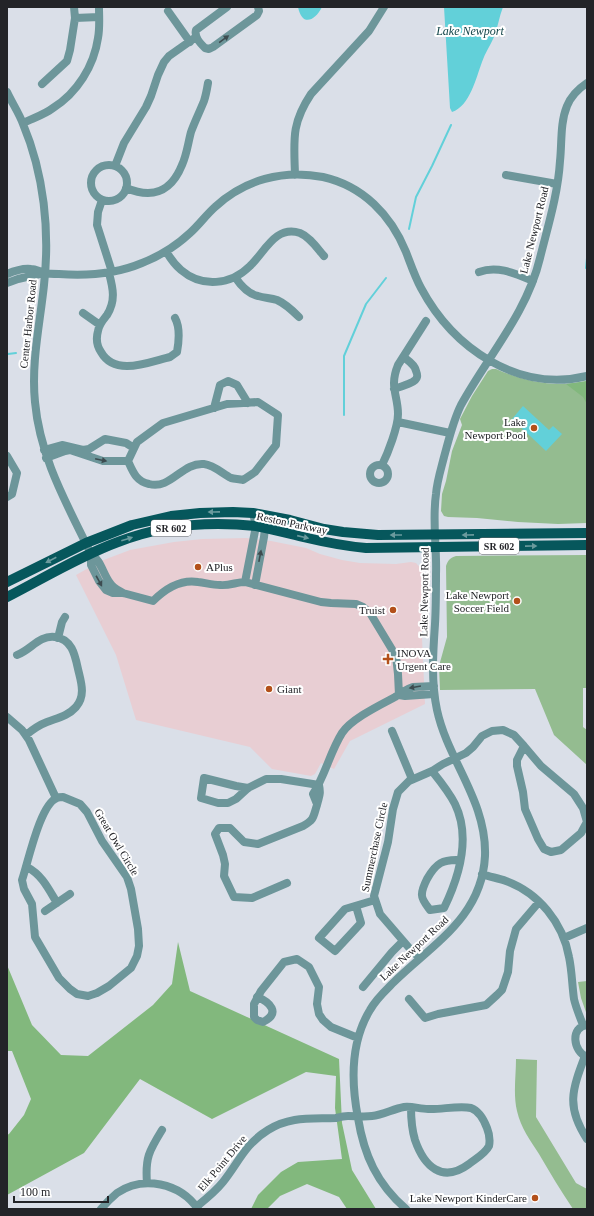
<svg xmlns="http://www.w3.org/2000/svg" width="594" height="1216" font-family="Georgia,serif">
<style>
.commercial{fill:#e8ced3}
.green{fill:#94bc90}
.forest{fill:#82b87d}
.water{fill:#62d0d9}
.lines{fill:none;stroke-linecap:round;stroke-linejoin:round}
.stream{stroke:#62d0d9;stroke-width:2}
.minor{stroke:#6d969a;stroke-width:8}
.major{stroke:#06575c;stroke-width:10}
.oneway{fill:#3d4c50}
.oneway2{fill:#6a9a9d}
.poi-dot{fill:#b3501a;stroke:#fff;stroke-width:1.5}
.labels{text-anchor:middle;stroke-width:4;stroke-linejoin:round;paint-order:stroke}
.shield{fill:#fff;stroke:#656668;stroke-width:1}
.shield-label{font-size:10px;font-weight:bold;fill:#232428}
.street-label{font-size:11px;fill:#232428;stroke:#fff}
.poi-label{font-size:11px;fill:#232428;stroke:#fff;text-anchor:end}
.water-label{font-size:12px;font-style:italic;fill:#13464a;stroke:#fff}
</style>
<rect width="100%" height="100%" fill="#dadfe8"/>
<!-- commercial -->
<path class="commercial" d="M246,538l25,3 35,7 14,6 22,6 18,3 36,1 15,-2 5,1 8,9 -2,6v60l3,66 -75,37 -16,28 -13,-6 -6,11 -4,2 -39,-7 -22,-22 -114,-27 -20,-65 -40,-80 25,-14 29,-11 44,-8 28,-3z"/>
<!-- green -->
<path class="green" d="M492,369h4c30,13 59,19 91,12v142l-29,1 -40,-2 -41,-4 -29,-1 -4,-1 -3,-5 1,-17 4,-13 6,-30 10,-26 -2,-6 12,-23 16,-25z
M587,555v133h-4v39l4,3v35l-33,-30 -19,-46 -95,1 -1,-24 8,-29 -1,-71c2,-6 4,-8 10,-10z
M587,981v34l-6,-17 -3,-16z
M516,1059l21,1 -1,57 40,66 11,6v20h-14c-12,-18 -23,-36 -34,-55 -9,-14 -18,-26 -22,-43 -4,-17 -1,-35 -1,-52z"/>
<!-- forest -->
<path class="forest" d="M587,381v23l-4,-7 -17,-13z
M178,942l12,49 149,68 3,64 10,47 24,39h-29l-8,-12 -32,-13 -27,12 -13,13h-16l7,-14 23,-23 17,-10 44,-3 -7,-51 1,-32 -30,-4 -94,47 -72,-40 -56,74 -77,42v-60l2,-1 15,-19 7,-16 -19,-48h-5v-9h1l-1,-3v-74l25,60 29,30 27,1 65,-51 19,-21z"/>
<!-- water -->
<path class="water" d="M298,7h24c-7,14 -20,20 -24,0z
M444,7h59c-4,10 -5,20 -9,30 -4,9 -9,16 -12,25 -6,16 -12,44 -30,50l-2,-4z
M523,406l26,24 4,-4 9,8 -16,17 -34,-32z"/>
<g class="lines">
<!-- stream -->
<path class="stream" d="M409,229l7,-32 16,-31 19,-41
M586,268l1,-10
M7,353l1,1 8,-1
M344,415v-59l22,-52 20,-26"/>
<!-- minor -->
<path class="minor" d="M227,7l-31,23c-2,7 4,13 9,18l4,1 4,-2 44,-32 2,-4 -1,-4
M168,11l22,31
M75,18l24,-1
M42,84l25,-23 3,-11 5,-32 -1,-11
M7,92c5,11 12,21 16,32 21,50 27,107 21,161 -4,38 -13,78 -9,117 5,56 32,102 56,152 10,6 12,20 19,29 3,5 8,7 13,10
M23,123c10,-5 21,-8 30,-15 24,-15 41,-42 45,-70 2,-10 1,-21 1,-31
M91 183a18 18 0 1 1 36 0a18 18 0 1 1-36 0Z
M115,166l9,-23 22,-36 5,-11 7,-21 6,-13 5,-6 27,-19
M295,175c-1,-35 -4,-51 16,-81l58,-63 15,-24
M506,175l51,9
M126,188c27,11 45,4 56,-23 5,-11 6,-22 9,-33 4,-11 9,-21 13,-31 2,-6 3,-12 4,-18
M102,200l-4,12 -1,13 15,47
M166,251c4,7 9,14 15,19 21,18 50,15 69,-4 15,-14 25,-41 50,-33 10,4 17,15 24,23
M479,272c19,-7 37,2 54,9
M109,273c4,15 7,28 -2,42 -4,5 -8,9 -9,16 -2,7 -1,15 3,21 14,25 48,10 69,5l7,-5c2,-11 3,-25 -2,-34
M7,274c7,-3 16,-6 24,-5 5,0 9,3 14,4 4,1 9,1 14,1 28,2 57,0 83,-11 18,-7 34,-17 48,-30 9,-8 16,-18 25,-26 29,-27 68,-38 108,-30 40,9 68,38 83,75 5,13 9,25 15,36 32,60 97,105 166,88
M235,277c6,9 13,17 23,19 7,2 13,2 19,4 9,4 15,10 22,17
M7,283l11,-4 26,-6
M83,313l17,12
M394,389c5,-2 22,-6 23,-12 1,-2 -1,-6 -2,-9 -3,-5 -7,-8 -12,-11
M258,402l20,13 -2,30 -21,27 -12,8c-3,-1 -8,-1 -12,-2 -8,-4 -17,-13 -27,-14 -22,-2 -33,26 -55,20 -13,-3 -16,-12 -21,-23l9,-19 26,-19 64,-19z
M214,408l6,-23 8,-4 9,4 11,18
M398,422l52,11
M44,450l18,-5 21,5 6,-1 16,-10 21,4 8,5
M7,456l10,17 -5,21 -5,3
M46,458l19,-7 5,-1 33,11h25
M370 474a9 9 0 1 1 18 0a9 9 0 1 1-18 0Z
M382,465c6,-12 16,-38 16,-51 0,-19 -9,-27 0,-49l28,-44
M91,554v11l8,16 7,9 7,3h10l30,8c12,-12 27,-22 45,-19 8,1 15,3 22,3 9,1 17,-3 25,-3l76,20 10,1 25,1 7,3 7,6 26,43 2,18 1,21
M245,582l11,-56 -3,-13
M255,585l9,-48 1,-9 -1,-13
M58,638l4,-16 3,-5
M17,655c14,-5 22,-20 38,-18 17,2 20,18 23,32 3,13 8,26 -2,38 -8,9 -19,11 -29,15 -8,3 -15,8 -21,13
M399,695l6,1 29,-2
M7,717l15,13 7,10 27,58
M392,731l20,48
M524,746l17,20 33,28 9,14 4,14 -6,11 -20,17 -10,2 -7,-3 -6,-10 -13,-30 -2,-17 -6,-26v-6z
M432,771c8,10 17,21 23,33 16,33 4,73 -11,104l-14,2c-3,-4 -9,-11 -8,-16 0,-5 3,-11 5,-15 9,-16 16,-20 33,-19
M248,788l-12,-2 -32,-8 -3,20 17,5h10l8,-4 12,-11 18,-9h15l38,6
M63,797l17,7 7,8 15,29 25,36 4,12 7,40 1,17 -2,10 -6,12 -22,18 -12,7 -9,3 -11,-2 -7,-5 -11,-11 -24,-41 -3,-33 -8,-15 -2,-9c6,-17 18,-76 35,-82 2,-1 4,-1 6,-1z
M317,804l-4,-10c12,-18 17,-42 29,-61 9,-14 38,-28 53,-36 5,-3 9,-6 13,-8l5,-2 21,-1
M27,867c15,8 21,21 30,36
M482,874c8,3 16,4 24,7 33,12 57,42 63,76 3,14 3,28 5,42 2,9 6,18 9,26
M287,883l-35,15 -18,-1 -10,-21 1,-12 -2,-9 -8,-21 4,-6h11l14,14 14,2 45,-18c12,-7 10,-9 14,-21 2,-9 4,-10 2,-20
M356,906l5,17 -26,28 -16,-13 26,-29 30,-9
M45,911l25,-17
M564,938l23,-10
M420,958l-9,-8 -31,-36 -6,-18 14,-54 5,-33 5,-17 11,-11 23,-10 11,-7 23,-11 7,-6 9,-11 10,-5 11,-1 11,5 10,11
M363,987l29,-35 11,-11
M257,997c13,5 24,16 6,25l-6,-2 -3,-3v-13l7,-13 23,-29 13,-3 12,8 10,20 -2,17 2,10 4,6 8,7 27,11
M409,999l16,19 13,-4 48,-9 11,-10 5,-5 6,-18 2,-21 6,-22 23,-27
M587,1025c-17,2 -14,27 0,32
M585,1056c-13,34 -19,51 2,83
M147,1183c-2,-25 2,-32 15,-53
M196,1207c10,-8 19,-15 27,-25 16,-20 22,-38 45,-52 22,-14 43,-11 68,-12 4,-1 8,-2 12,-2 8,0 16,1 24,0 11,-1 21,-7 32,-9 8,-1 16,2 24,2 12,1 31,-4 43,-1 8,3 13,12 16,20 2,5 3,13 2,18 -4,8 -14,13 -20,18 -27,20 -45,2 -54,-24 -3,-10 -4,-22 -4,-33
M101,1209c5,-6 10,-11 16,-16 26,-18 63,-10 81,16
M406,1209c-29,-25 -42,-54 -48,-91 -7,-36 -8,-75 12,-108 6,-11 15,-19 24,-28 39,-38 88,-65 91,-126 2,-55 -37,-95 -48,-146 -6,-28 -4,-58 -2,-86 1,-17 1,-33 1,-50 1,-26 -4,-54 0,-80 1,-13 5,-25 8,-37 5,-18 9,-36 17,-52 27,-49 66,-92 79,-147 8,-32 18,-64 20,-97 2,-18 0,-38 7,-55 4,-10 11,-17 20,-23"/>
<!-- major -->
<path class="major" d="M7,582l79,-39 46,-18 39,-9 29,-3 33,-1 20,1 37,7 34,9 19,3 35,3 209,-2
M7,597c37,-19 73,-41 111,-55 43,-17 92,-21 138,-16 16,3 31,7 47,11 21,5 41,9 63,11l221,-3"/>
</g>
<!-- one-way arrows -->
<defs><path id="oneway-solid" d="M-6-.8H1V-3.2L6.5 0L1 3.2V.8H-6Z"/></defs>
<g class="oneway">
<use href="#oneway-solid" transform="translate(224 39) rotate(-36)"/>
<use href="#oneway-solid" transform="translate(101 460) rotate(12)"/>
<use href="#oneway-solid" transform="translate(260 556) rotate(-79)"/>
<use href="#oneway-solid" transform="translate(99 581) rotate(61)"/>
<use href="#oneway-solid" transform="translate(415 687) rotate(170)"/>
</g>
<g class="oneway2">
<use href="#oneway-solid" transform="translate(214 512) rotate(179)"/>
<use href="#oneway-solid" transform="translate(396 535) rotate(-180)"/>
<use href="#oneway-solid" transform="translate(468 535) rotate(179)"/>
<use href="#oneway-solid" transform="translate(303 537) rotate(13)"/>
<use href="#oneway-solid" transform="translate(127 539) rotate(-18)"/>
<use href="#oneway-solid" transform="translate(531 546) rotate(-1)"/>
<use href="#oneway-solid" transform="translate(51 560) rotate(153)"/>
</g>
<!-- markers -->
<g class="poi-dot">
<circle cx="534" cy="428" r="4"/>
<circle cx="198" cy="567" r="4"/>
<circle cx="517" cy="601" r="4"/>
<circle cx="393" cy="610" r="4"/>
<path d="M386 653h4v4h4v4h-4v4h-4v-4h-4v-4h4z"/>
<circle cx="269" cy="689" r="4"/>
<circle cx="535" cy="1198" r="4"/>
</g>
<g class="labels">
<!-- shield labels -->
<g class="shield">
<rect x="151" y="520" width="40" height="16" rx="3"/>
<rect x="479" y="538" width="40" height="16" rx="3"/>
</g>
<g class="shield-label">
<text x="171" y="532">SR 602</text>
<text x="499" y="550">SR 602</text>
</g>
<!-- street labels -->
<g class="street-label">
<text transform="translate(534 230) rotate(-76)" y="4">Lake Newport Road</text>
<text transform="translate(28 324) rotate(-84)" y="4">Center Harbor Road</text>
<text transform="translate(292 523) rotate(12)" y="4">Reston Parkway</text>
<text transform="translate(424 592) rotate(-89)" y="4">Lake Newport Road</text>
<text transform="translate(117 842) rotate(59)" y="4">Great Owl Circle</text>
<text transform="translate(374 847) rotate(-78)" y="4">Summerchase Circle</text>
<text transform="translate(414 948) rotate(-43)" y="4">Lake Newport Road</text>
<text transform="translate(222 1163) rotate(-50)" y="4">Elk Point Drive</text>
</g>
<!-- poi labels -->
<g class="poi-label">
<text x="526" y="426">Lake<tspan x="526" dy="13">Newport Pool</tspan></text>
<text x="206" y="571" text-anchor="start">APlus</text>
<text x="509" y="599">Lake Newport<tspan x="509" dy="13">Soccer Field</tspan></text>
<text x="385" y="614">Truist</text>
<text x="397" y="657" text-anchor="start">INOVA<tspan x="397" dy="13">Urgent Care</tspan></text>
<text x="277" y="693" text-anchor="start">Giant</text>
<text x="527" y="1202">Lake Newport KinderCare</text>
</g>
<!-- water labels -->
<g class="water-label">
<text x="470" y="35">Lake Newport</text>
</g>
</g>
<!-- border -->
<rect width="594" height="1216" fill="none" stroke="#232428" stroke-width="16"/>
<!-- scale -->
<path d="M14 1196v6h94v-6" fill="none" stroke="#232428" stroke-width="2"/>
<text x="20" y="1196" font-size="12" fill="#232428" stroke="#ffffff" stroke-width="3" paint-order="stroke">100 m</text>
</svg>
